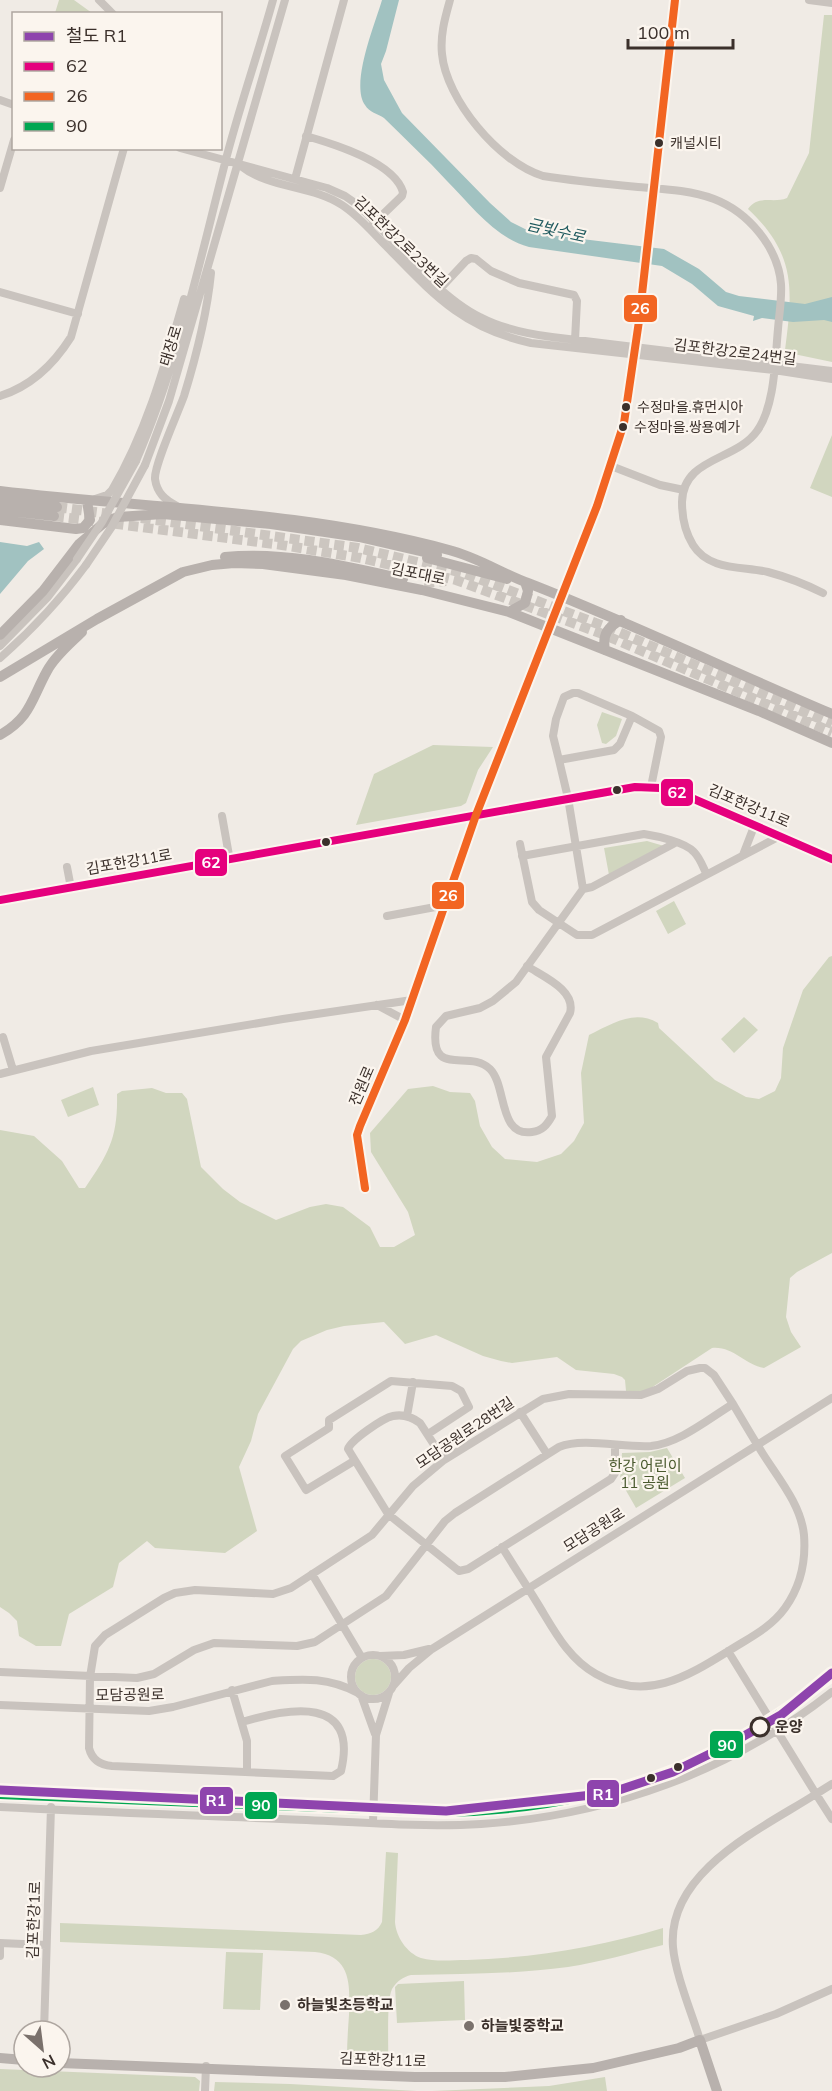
<svg xmlns="http://www.w3.org/2000/svg" width="832" height="2091" font-family="Mulish,'Noto Sans KR',sans-serif">
<style>
.green{fill:#d1d6bf}
.water{fill:#a1c2c1}
.lines{fill:none;stroke-linecap:round;stroke-linejoin:round}
.major-tunnel{stroke:#ccc6c0;stroke-width:10;stroke-dasharray:10 5;stroke-linecap:butt}
.minor{stroke:#c9c3be;stroke-width:8}
.major{stroke:#b8b1ad;stroke-width:10}
.minor-bridge{stroke:#c9c3be;stroke-width:8}
.bus-1-casing{stroke:#fbf5ee;stroke-width:12}
.bus-2-casing{stroke:#fbf5ee;stroke-width:12}
.bus-3-casing{stroke:#fbf5ee;stroke-width:12}
.bus-1{stroke:#e5007d;stroke-width:8}
.bus-2{stroke:#f26522;stroke-width:8}
.bus-3{stroke:#00a651;stroke-width:8}
.rail-1-casing{stroke:#fbf5ee;stroke-width:14}
.rail-1{stroke:#8e44ad;stroke-width:9}
.bus-dot{fill:#3b302b;stroke:#fbf5ee;stroke-width:2}
.stop-dot{fill:#fbf5ee;stroke:#3b302b;stroke-width:3}
.poi-dot{fill:#7a716c;stroke:#fbf5ee;stroke-width:2}
.labels{text-anchor:middle;stroke-width:4.5;stroke-linejoin:round;paint-order:stroke}
.bus-label{font-size:14px;fill:#3b302b;stroke:#fbf5ee;text-anchor:start}
.street-label{font-size:15px;fill:#3b302b;stroke:#fbf5ee}
.park-label{font-size:15px;fill:#4a5a2e;stroke:#fbf5ee}
.stop-label{font-size:15px;font-weight:bold;fill:#3b302b;stroke:#fbf5ee;text-anchor:start}
.poi-label{font-size:15px;font-weight:bold;fill:#3b302b;stroke:#fbf5ee;text-anchor:start}
.water-label{font-size:16px;font-style:italic;fill:#1f5a5e;stroke:#fbf5ee}
.line-badge{stroke:#fbf5ee;stroke-width:2}
.badge-label{font-size:16px;text-anchor:middle;font-weight:bold;fill:#fff}
</style>
<rect width="100%" height="100%" fill="#f0ebe5"/>
<!-- green -->
<path class="green" d="M59,0h15l18,13h-37z
M824,15h8v347l-43,-9 -4,-3c8,-61 11,-96 -37,-141 10,-15 25,-5 39,-11l22,-45z
M832,435v62l-22,-9z
M602,712l20,7 -6,17 -10,8 -4,-1 -5,-18z
M433,745l60,2 -15,23 -12,33 -5,3 -105,19 18,-51z
M647,841l17,5 -55,29 -5,-27z
M674,901l12,23 -18,10 -12,-23z
M832,956v297l-35,19 -7,6 -4,39 5,15 10,15 -37,21c-19,-3 -31,-22 -52,-20l-61,40 -11,4 -14,-1 -1,-11 -3,-3 -8,-3 -38,-4 -19,-13 -45,6 -11,-2 -18,-5 -47,-21 -31,9 -21,-22 -40,4 -17,4 -26,11 -8,8 -35,65 -7,27 -12,26 18,64 -32,22 -70,-5 -8,-7 -28,22 -6,24 -44,27 -8,32h-25l-17,-10 -2,-15 -8,-8 -9,-6v-477l34,6 28,25 17,27h6c24,-35 33,-51 32,-94l5,-3 30,-3 14,5h16l5,6 14,68 22,22 17,13 36,18 34,-13 16,-3 17,3 27,20 10,20h14l21,-12 -7,-23 -37,-60 -1,-19 38,-44 25,-3 17,6 20,1 5,8 5,25 12,21 13,12 32,3 24,-8 13,-13 10,-18 -3,-50 8,-38c23,-11 45,-26 69,-12l1,5 56,52 31,17 13,2 16,-8 6,-13 2,-30 20,-58 26,-33z
M744,1017l14,13 -24,23 -13,-14z
M93,1087l6,18 -31,12 -7,-17z
M667,1448l18,30 -49,30 -16,-28 2,-27 28,-1z
M355 1677a18 18 0 1 1 36 0a18 18 0 1 1-36 0Z
M386,1852l12,1 -3,69c1,15 12,31 26,36 14,4 31,2 46,2 66,-2 132,-13 196,-32v17c-32,8 -63,17 -95,22 -52,7 -104,7 -157,8 -8,2 -14,6 -19,14 -6,13 -3,57 -4,74l-31,-1 -10,-4c0,-15 1,-29 2,-43 1,-29 3,-59 -34,-63l-255,-10v-19l301,12c10,-1 17,-4 21,-13z
M226,1952l37,1 -3,57 -37,-1z
M464,1981l1,39 -68,3 -2,-36 3,-3z
M0,2069l195,8 5,4 -1,10h-199z
M605,2077l2,14h-175l117,-5z
M215,2082l75,2 127,7h-203z"/>
<!-- water -->
<path class="water" d="M382,0h17l-13,51 -5,13 3,16 18,33 88,90 21,19 20,10 18,3 115,14 35,20 27,23 13,4 66,8 27,-7v25l-8,-2 -31,2 -31,-4 -9,3 1,-5 -36,-10 -26,-22 -30,-18 -133,-19c-34,-9 -58,-42 -82,-66 -20,-22 -42,-42 -63,-63 -6,-4 -15,-6 -19,-13 -15,-21 10,-81 17,-105z
M0,542l27,4 12,-4 5,7 -16,12 -28,33z"/>
<g class="lines">
<!-- major-tunnel -->
<path class="major-tunnel" d="M57,507l60,8
M54,516l228,29 79,13 95,22 144,53 232,99
M141,518l217,30 105,25 151,57 218,94
M424,583l22,-2"/>
<!-- minor -->
<path class="minor" d="M99,0l14,14
M450,0c-5,18 -10,35 -8,54 4,45 57,109 101,122 31,5 63,8 95,11 25,2 52,3 76,12 34,13 64,48 67,85 1,15 -2,31 -3,45 -3,31 -3,77 -21,102 -21,30 -74,26 -75,71 0,15 3,30 11,43 16,26 50,21 75,27 19,5 37,12 55,21
M809,0l23,3
M0,100l14,5
M306,136c28,8 88,26 97,56l-1,4 -29,28
M180,148l147,40 18,8 13,9c35,34 79,91 122,112 23,12 47,17 72,20l280,34
M241,166c29,23 71,19 101,39 17,11 30,27 44,41 47,48 76,82 145,97l243,27 58,9
M295,179l49,-179
M0,188l14,-48
M0,292l78,22
M437,292l29,-31 5,-3 5,1 15,12 28,12 55,12 3,6 -2,39
M0,396c32,-10 54,-32 71,-59l53,-189
M136,461c42,-97 63,-197 89,-298 14,-55 33,-109 48,-163
M145,465l24,-64 116,-401
M611,466l49,19 24,5
M95,499l12,-4 5,-5c35,-59 53,-125 72,-191
M177,506c-12,-6 -20,-13 -22,-27 -1,-14 23,-66 29,-83 12,-39 23,-82 27,-123
M0,646l47,-48 30,-39
M0,658c32,-28 61,-59 86,-93
M559,760l-6,-24 3,-17 8,-22 9,-4h5l54,23
M222,816l8,45
M520,844l12,58 7,8 38,25h15l188,-99
M743,855l12,-31
M522,856l122,-22c13,2 41,8 50,18 6,6 9,15 12,21
M67,867l4,21
M583,889l9,-2 83,-44
M0,900l635,-113 25,1 20,5 152,66
M387,916l59,-11
M527,966c17,11 49,24 43,47l-24,44 6,59c-5,9 -10,15 -20,16 -34,5 -25,-46 -42,-63 -21,-21 -61,11 -54,-42l10,-11 34,-8 13,-7 23,-19 67,-93 -15,-91 -9,-38 55,-10 6,-6 12,-28 27,15 2,6 -10,50
M377,1005l28,15
M3,1037l10,33
M0,1074l91,-23 192,-32 129,-19
M365,1188l-8,-53 3,-9 45,-106 71,-205 121,-309 27,-83 15,-102 36,-321
M520,1412l27,42
M407,1416l6,-34
M444,1460l-24,-37c-8,-6 -17,-9 -27,-7 -10,2 -42,24 -45,33l40,65 71,57 9,-2 143,-90 4,-6v-27
M354,1461l-48,29 -21,-34 44,-28v-8l62,-39 61,5 9,5 8,16 -41,27
M312,1574l50,84
M728,1651l88,143c-53,34 -149,77 -143,153 2,26 19,67 27,93l76,-26 56,-25
M351 1677a22 22 0 1 1 44 0a22 22 0 1 1-44 0Z
M380,1656l24,-1 25,-6
M0,1672l137,6 17,-4 40,-24 20,-7 83,3 18,-4 71,-46 59,-75 10,-8 104,-66c24,-10 65,1 92,-1 29,-3 57,-27 82,-42 10,17 20,34 30,50 16,25 38,51 41,81 2,26 -4,52 -19,73 -13,18 -32,28 -50,39 -44,27 -87,57 -139,27 -29,-16 -43,-46 -60,-73 -11,-18 -23,-36 -34,-54
M393,1686l16,-18 23,-19 400,-251
M232,1690l15,51v31
M361,1695l14,39
M0,1705l149,6 24,-4 99,-26c32,-2 56,-4 86,12
M242,1722c47,-14 117,-27 99,49l-8,5 -221,-10c-12,-1 -20,-6 -23,-18l1,-71 5,-31 10,-11 59,-37 11,-5 20,-3 78,4 18,-6 81,-53 41,-49 31,-26 99,-61 26,-5 72,1 17,-6 29,-18 13,-3h5l9,7 19,29
M832,1784l-16,10 16,25
M0,1795l444,18c95,-2 192,-21 277,-65 39,-21 76,-46 111,-72
M0,1807c94,5 187,8 281,12 66,2 134,9 200,5 127,-8 251,-53 351,-132
M373,1822l3,-87 13,-42
M0,1943l46,2
M0,1956v-13
M44,2031l7,-224
M205,2091l1,-25"/>
<!-- major -->
<path class="major" d="M0,491c150,18 302,19 449,59 28,7 52,23 79,33 103,40 202,88 304,131
M0,500l57,7
M0,510l54,6
M0,520l76,9 7,-1 7,-8 -3,-19
M225,557c59,-6 120,9 178,22
M427,558l80,21
M509,612l16,-9 3,-12 -3,-9
M0,635l43,-44 36,-47 26,-22 13,-5 45,-3 108,10 88,13 78,18
M605,650c-3,-16 3,-23 16,-30
M0,677l97,-58 86,-47 29,-7 22,-2 29,1 83,11 76,15 87,22 250,99 73,32
M0,735c31,-18 31,-35 47,-64 8,-15 23,-27 35,-39
M700,2040l17,51
M0,2058l24,2
M60,2063l355,14h90l88,-9 86,-20 21,-8"/>
<!-- minor-bridge -->
<path class="minor-bridge" d="M77,559l25,-37 34,-61
M86,565l25,-37 34,-63"/>
<!-- bus-1 casing -->
<g class="bus-1-casing">
<path id="bus-1" d="M0,900l635,-113 25,1 20,5 152,66"/>
</g>
<!-- bus-2 casing -->
<g class="bus-2-casing">
<path id="bus-2" d="M365,1188l-8,-53 3,-9 45,-106 71,-205 121,-309 27,-83 15,-102 36,-321"/>
</g>
<!-- bus-3 casing -->
<g class="bus-3-casing">
<path id="bus-3" d="M0,1795l444,18c95,-2 192,-21 277,-65 39,-21 76,-46 111,-72"/>
</g>
<!-- bus-1 -->
<use href="#bus-1" class="bus-1"/>
<!-- bus-2 -->
<use href="#bus-2" class="bus-2"/>
<!-- bus-3 -->
<use href="#bus-3" class="bus-3"/>
<!-- rail-1 casing -->
<g class="rail-1-casing">
<path id="rail-1" d="M0,1790l446,21 164,-18 63,-21 55,-27 53,-30 51,-42"/>
</g>
<!-- rail-1 -->
<use href="#rail-1" class="rail-1"/>
</g>
<!-- markers -->
<g class="bus-dot">
<circle cx="659" cy="143" r="5"/>
<circle cx="626" cy="407" r="5"/>
<circle cx="623" cy="427" r="5"/>
<circle cx="617" cy="790" r="5"/>
<circle cx="326" cy="842" r="5"/>
<circle cx="678" cy="1767" r="5"/>
<circle cx="651" cy="1778" r="5"/>
</g>
<circle class="stop-dot" cx="760" cy="1727" r="9"/>
<g class="poi-dot">
<circle cx="285" cy="2005" r="6"/>
<circle cx="469" cy="2026" r="6"/>
</g>
<g class="labels">
<!-- bus labels -->
<g class="bus-label">
<text x="670" y="148">캐널시티</text>
<text x="637" y="412">수정마을.휴먼시아</text>
<text x="634" y="432">수정마을.쌍용예가</text>
</g>
<!-- street labels -->
<g class="street-label">
<text transform="translate(401 242) rotate(44)" y="5">김포한강2로23번길</text>
<text transform="translate(171 346) rotate(-73)" y="5">태장로</text>
<text transform="translate(735 352) rotate(7)" y="5">김포한강2로24번길</text>
<text transform="translate(418 574) rotate(12)" y="5">김포대로</text>
<text transform="translate(749 806) rotate(23)" y="5">김포한강11로</text>
<text transform="translate(129 862) rotate(-10)" y="5">김포한강11로</text>
<text transform="translate(362 1086) rotate(-67)" y="5">전원로</text>
<text transform="translate(465 1433) rotate(-34)" y="5">모담공원로28번길</text>
<text transform="translate(594 1530) rotate(-32)" y="5">모담공원로</text>
<text transform="translate(130 1695) rotate(-1)" y="5">모담공원로</text>
<text transform="translate(34 1920) rotate(-88)" y="5">김포한강1로</text>
<text transform="translate(383 2060) rotate(2)" y="5">김포한강11로</text>
</g>
<!-- park labels -->
<g class="park-label">
<text x="645" y="1471">한강 어린이<tspan x="645" dy="17">11 공원</tspan></text>
</g>
<!-- stop labels -->
<g class="stop-label">
<text x="775" y="1732">운양</text>
</g>
<!-- poi labels -->
<g class="poi-label">
<text x="297" y="2010">하늘빛초등학교</text>
<text x="481" y="2031">하늘빛중학교</text>
</g>
<!-- water labels -->
<g class="water-label">
<text transform="translate(556 230) rotate(13)" y="6">금빛수로</text>
</g>
</g>
<g class="line-badge">
<rect x="623" y="294" width="35" height="29" rx="6" fill="#f26522"/>
<rect x="660" y="778" width="34" height="29" rx="6" fill="#e5007d"/>
<rect x="194" y="848" width="34" height="29" rx="6" fill="#e5007d"/>
<rect x="431" y="881" width="34" height="29" rx="6" fill="#f26522"/>
<rect x="709" y="1730" width="35" height="29" rx="6" fill="#00a651"/>
<rect x="586" y="1779" width="34" height="29" rx="6" fill="#8e44ad"/>
<rect x="199" y="1786" width="35" height="29" rx="6" fill="#8e44ad"/>
<rect x="244" y="1791" width="34" height="29" rx="6" fill="#00a651"/>
</g>
<g class="badge-label">
<text x="640" y="314">26</text>
<text x="677" y="798">62</text>
<text x="211" y="868">62</text>
<text x="448" y="901">26</text>
<text x="727" y="1751">90</text>
<text x="603" y="1800">R1</text>
<text x="216" y="1806">R1</text>
<text x="261" y="1811">90</text>
</g>
<!-- legend -->
<rect x="12" y="12" width="210" height="138" fill="#fbf5ee" stroke="#aea6a0" stroke-width="1.5"/>
<rect x="24" y="32" width="30" height="9" fill="#8e44ad" stroke="#aea6a0" stroke-width="1.5"/>
<text x="66" y="42" font-size="18" fill="#3b302b">철도 R1</text>
<rect x="24" y="62" width="30" height="9" fill="#e5007d" stroke="#aea6a0" stroke-width="1.5"/>
<text x="66" y="72" font-size="18" fill="#3b302b">62</text>
<rect x="24" y="92" width="30" height="9" fill="#f26522" stroke="#aea6a0" stroke-width="1.5"/>
<text x="66" y="102" font-size="18" fill="#3b302b">26</text>
<rect x="24" y="122" width="30" height="9" fill="#00a651" stroke="#aea6a0" stroke-width="1.5"/>
<text x="66" y="132" font-size="18" fill="#3b302b">90</text>
<!-- north arrow -->
<g transform="translate(42 2049) rotate(152)"><circle r="28" fill="#fbf5ee" stroke="#aea6a0" stroke-width="1.5"/>
<path d="M0-4.5L10 22L0 15L-10 22Z" fill="#7a716c"/>
<text y="-9" font-size="16" font-weight="bold" text-anchor="middle" fill="#3b302b">N</text>
</g>
<!-- scale -->
<path d="M628 39v9h105v-9" fill="none" stroke="#3b302b" stroke-width="3"/>
<text x="637" y="39" font-size="18" fill="#3b302b" stroke="#fbf5ee" stroke-width="4.5" paint-order="stroke">100 m</text>
</svg>
